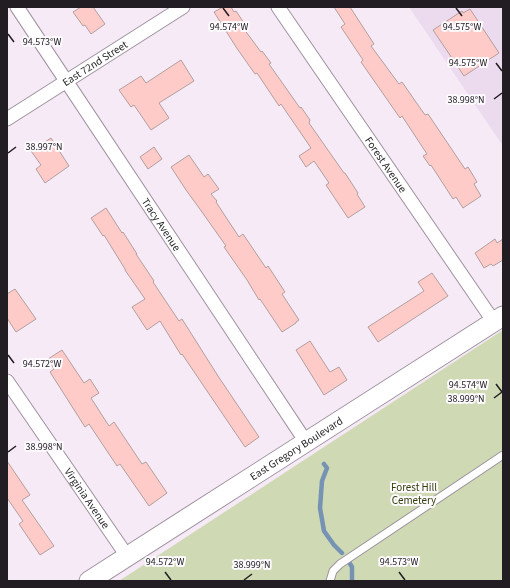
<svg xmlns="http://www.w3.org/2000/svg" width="510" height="588" font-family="'Source Sans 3',sans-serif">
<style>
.built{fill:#ecdbee}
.green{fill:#cfdab4}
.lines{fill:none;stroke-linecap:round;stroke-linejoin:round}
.stream{stroke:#7693b4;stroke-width:4.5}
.building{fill:#ffcbc8;stroke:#b19f9e}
.service-casing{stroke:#9d929e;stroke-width:9}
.minor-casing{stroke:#9d929e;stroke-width:15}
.secondary-casing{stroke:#9d929e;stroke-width:21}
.service{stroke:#fff;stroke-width:7}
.minor{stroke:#fff;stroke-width:13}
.secondary{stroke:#fff;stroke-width:19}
.ticks{fill:none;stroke:#211d22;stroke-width:1.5}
.labels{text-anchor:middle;stroke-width:4;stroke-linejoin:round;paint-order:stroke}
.street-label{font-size:11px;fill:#211d22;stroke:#fdfbfe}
.park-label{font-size:11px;fill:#333d0c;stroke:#fdfbfe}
.ticks-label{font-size:10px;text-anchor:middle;fill:#211d22;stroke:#fdfbfe;stroke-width:4;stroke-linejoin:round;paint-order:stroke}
</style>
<rect width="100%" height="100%" fill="#f6eaf7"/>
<!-- built -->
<path class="built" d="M409,7h94v139z"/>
<!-- green -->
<path class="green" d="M503,330v251h-384z"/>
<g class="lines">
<!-- stream -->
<path class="stream" d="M324,464l3,4 -5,13 -2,27 4,23 10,14 8,8
M349,562l3,5v14"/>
</g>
<!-- building -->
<path class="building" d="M81,7h12l12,17 -14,10 -6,-9 -2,1 -10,-14z
M223,7h8l3,5 2,-1 8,12 -3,2 20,27 1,-1 9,12 -2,1 31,44 1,-1 9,13 -1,3 35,50h1l13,20 -1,1 8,13 -17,11 -22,-33 3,-2 -15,-22 -8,6 -7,-11 12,-8 -30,-44 -2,2 -22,-33 -2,1 -19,-27 -22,-35z
M334,7h16l24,37 -3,2 28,38 3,-2 23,33 3,-1 37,55 3,-2 9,15 -3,2 7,12 -18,12 -7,-11 -3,2 -22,-34 -1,1 -7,-10 4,-2 -25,-38 -2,2 -39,-56 2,-2 -22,-33 4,-3z
M470,9l29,44 -35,23 -31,-46 29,-19 1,2z
M181,60l13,21 -35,22 10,15 -18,12 -17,-25 -3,2 -12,-17 22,-14 5,7z
M51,138l18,28 -24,17 -9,-14 5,-4 -10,-14z
M154,147l8,12 -14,10 -8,-12z
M189,155l15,22 4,-3 11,15 -8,5 6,7 -1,1 23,35 4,-3 23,34 2,-2 17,26 -3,2 17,26 -3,2v1l-14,9 -22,-33 -1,1 -12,-20 -23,-33 2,-1 -24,-34 -16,-22 -15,-23z
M106,208l16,25 1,-1 14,22h-1l18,27 -1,1 26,39 3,-2 36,57 41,61 -14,10 -63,-93 -1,1 -21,-34 -13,9 -15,-23 13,-8 -20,-29v-1l-21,-34 -1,1 -12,-18z
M495,239l2,4 6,-4v21l-10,6 -2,-2 -7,4 -9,-15z
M432,273l16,23 -70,46 -10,-15 56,-36 -6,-9z
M15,289l21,30 -20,13 -9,-14v-24z
M310,341l20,31 9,-5 8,13 -23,15 -28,-45z
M62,350l22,33 6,-4 9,14 -8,5 18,28 5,-4 28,42 4,-2 21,31 -18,13 -29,-42 -3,2 -28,-42 -4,3 -35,-55 4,-3 -6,-10z
M7,461l23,34 -8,5 32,46 -14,9 -21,-31 4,-3 -16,-23z"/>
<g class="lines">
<!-- service casing -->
<g class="service-casing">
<path id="service" d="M330,581l3,-10 7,-7 163,-109"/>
</g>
<!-- minor casing -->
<g class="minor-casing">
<g id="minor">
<path id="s1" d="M17,7l289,435"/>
<path id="s2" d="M278,7l216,315"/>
<path id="s3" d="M7,119l176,-112"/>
<path id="s4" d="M7,381l120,175"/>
</g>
</g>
<!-- secondary casing -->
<g class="secondary-casing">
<g id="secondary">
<path id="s5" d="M89,581l414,-265"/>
</g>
</g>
<!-- service -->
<use href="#service" class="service"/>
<!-- minor -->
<use href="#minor" class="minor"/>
<!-- secondary -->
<use href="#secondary" class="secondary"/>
</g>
<!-- ticks -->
<path class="ticks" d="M223,8l6,8M456,8l6,8M8,34l6,8M496,63l6,8M494,99l8,-6M8,153l8,-6M8,355l6,8M496,384l6,8M494,398l8,-6M8,452l8,-6M165,572l6,8M399,572l6,8M244,580l8,-6"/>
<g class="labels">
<!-- street labels -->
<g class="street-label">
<text dy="4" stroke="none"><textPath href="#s3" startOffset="104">East 72nd Street</textPath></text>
<text dy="4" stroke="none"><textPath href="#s2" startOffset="191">Forest Avenue</textPath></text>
<text dy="4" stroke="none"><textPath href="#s1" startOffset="261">Tracy Avenue</textPath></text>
<text dy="4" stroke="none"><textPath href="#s5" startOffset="246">East Gregory Boulevard</textPath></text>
<text dy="4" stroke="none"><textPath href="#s4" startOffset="142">Virginia Avenue</textPath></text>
</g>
<!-- park labels -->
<g class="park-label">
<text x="414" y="491">Forest Hill<tspan x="414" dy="13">Cemetery</tspan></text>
</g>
</g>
<g class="ticks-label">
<text x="229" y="30">94.574°W</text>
<text x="462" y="30">94.575°W</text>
<text x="42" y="45">94.573°W</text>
<text x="468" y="66">94.575°W</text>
<text x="466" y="103">38.998°N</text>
<text x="44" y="150">38.997°N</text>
<text x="42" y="367">94.572°W</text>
<text x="468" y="388">94.574°W</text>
<text x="466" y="402">38.999°N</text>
<text x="44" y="450">38.998°N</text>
<text x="165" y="565">94.572°W</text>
<text x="399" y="565">94.573°W</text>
<text x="252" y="568">38.999°N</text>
</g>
<!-- border -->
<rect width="510" height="588" fill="none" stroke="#211d22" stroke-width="16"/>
</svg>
